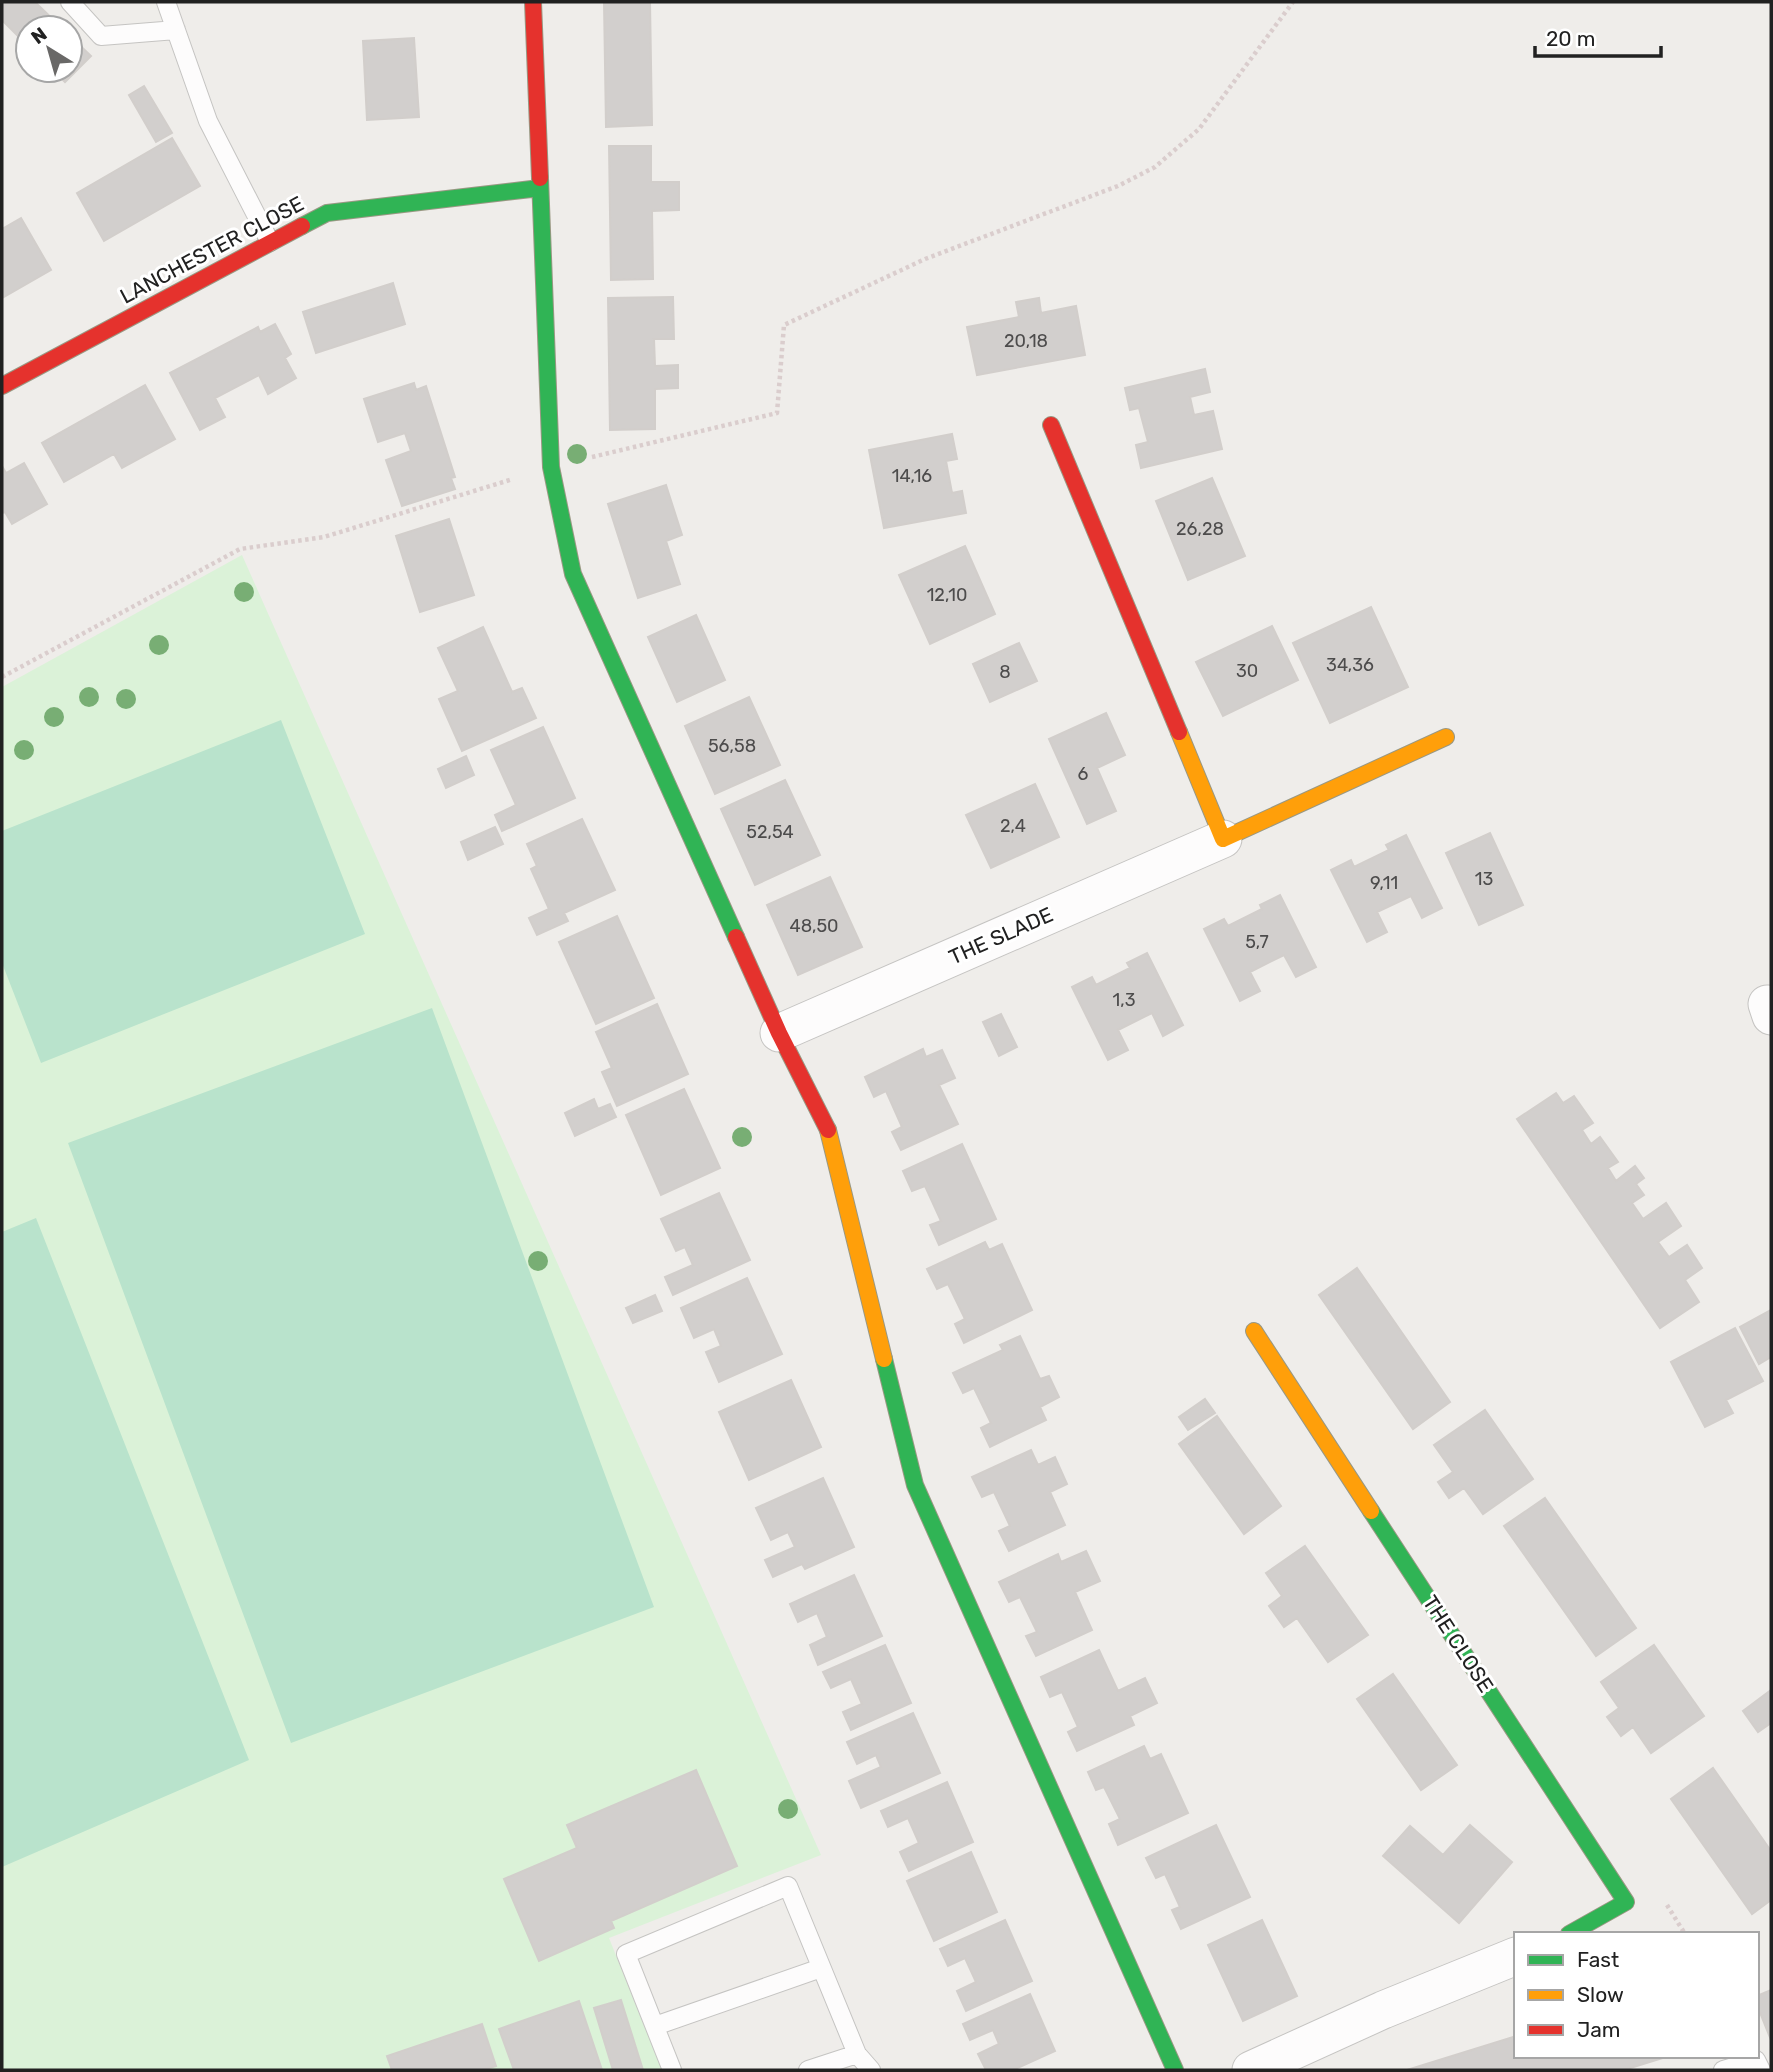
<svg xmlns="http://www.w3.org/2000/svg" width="1773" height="2072" font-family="Rubik,sans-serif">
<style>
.park{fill:#dbf2d8}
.pitch{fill:#b9e3cc}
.building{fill:#d2cfcd;stroke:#d2cecb;stroke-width:2}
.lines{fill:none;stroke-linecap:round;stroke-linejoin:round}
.lane-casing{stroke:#c5c4c2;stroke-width:20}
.street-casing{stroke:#c5c4c2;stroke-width:39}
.fast-casing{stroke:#999883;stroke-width:18}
.slow-casing{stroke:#999883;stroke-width:18}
.jam-casing{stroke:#999883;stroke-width:18}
.path{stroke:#dacdcd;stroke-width:4.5;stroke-dasharray:3.5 3.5;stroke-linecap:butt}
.lane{stroke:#fdfcfc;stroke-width:18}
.street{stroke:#fdfcfc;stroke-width:37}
.fast{stroke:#30b455;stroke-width:16}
.slow{stroke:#ff9f0a;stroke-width:16}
.jam{stroke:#e5322d;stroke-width:16}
.tree{fill:#78ae74}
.labels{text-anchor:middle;stroke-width:6;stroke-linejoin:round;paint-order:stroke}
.number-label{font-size:18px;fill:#4d4c4c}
.street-label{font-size:21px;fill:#212121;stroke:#fff}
</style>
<rect width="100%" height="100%" fill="#efedea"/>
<!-- park -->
<path class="park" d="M242,555l579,1300 -212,83 53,132h-660v-1383z"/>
<!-- pitch -->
<path class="pitch" d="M281,720l84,214 -324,129 -39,-100v-132z
M432,1008l222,599 -363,136 -223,-600z
M36,1218l213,542 -247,107v-635z"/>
<!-- building -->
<path class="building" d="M2,2h33l27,26h-34v18l-26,-26z
M604,2h46l2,123 -46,2z
M70,36l21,20 -26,26 -12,-12h17z
M414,38l5,79 -52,3 -4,-79z
M144,86l28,47 -16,9 -27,-47z
M172,138l28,48 -96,55 -27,-48z
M609,146h42v36h28v28l-27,1 1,68 -42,1z
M21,218l30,52 -49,28v-69z
M393,283l12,41 -89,29 -13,-41z
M673,297l1,42h-20l1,27 23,-1v23l-23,1v40l-45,1 -2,-132z
M1039,298l2,15 35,-7 9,49 -108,20 -10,-48 52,-10 -3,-15z
M275,324l16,30 -6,4 11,20 -28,16 -9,-19 -44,23 10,19 -25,13 -30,-57 88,-46 2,5z
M1205,369l5,23 -20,5 4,18 19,-4 9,38 -81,19 -5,-23 12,-3 -9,-34 -9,2 -5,-22z
M414,383l2,7 10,-4 29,91 -4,1 4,11 -53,17 -16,-46 25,-9 -6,-18 -27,9 -14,-43z
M145,385l30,54 -53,29 -8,-14 -50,28 -22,-39z
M952,434l5,25 -11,2 6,32 10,-2 4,22 -82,15 -15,-78z
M24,463l23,41 -35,20 -7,-12 -3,1v-47l4,7z
M1212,478l33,78 -57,24 -32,-79z
M666,485l16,50 -16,6 14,43 -42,14 -30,-94z
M449,519l25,76 -54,17 -24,-76z
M965,546l30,68 -65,30 -31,-69z
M1371,607l37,80 -78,36 -37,-80z
M696,615l29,65 -48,22 -29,-65z
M1272,626l26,54 -75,36 -27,-54z
M483,627l29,65 10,-4 14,30 -74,33 -23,-52 19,-8 -20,-43z
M1019,643l18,38 -47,21 -17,-38z
M749,697l31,68 -65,29 -30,-68z
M1106,713l19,42 -28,13 19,43 -29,13 -38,-85z
M543,727l32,71 -73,33 -7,-16 21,-10 -25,-55z
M466,756l8,19 -28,13 -8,-19z
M785,780l35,75 -65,30 -34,-76z
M1035,784l24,53 -68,31 -25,-53z
M582,819l33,71 -51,23 4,8 -31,14 -8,-17 20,-9 -18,-40 6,-3 -10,-22z
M495,827l8,17 -35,16 -7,-18z
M1490,833l33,72 -44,20 -33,-72z
M1406,835l36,73 -20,10 -11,-22 -34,16 10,20 -20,10 -36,-72 20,-10 3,7 35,-17 -3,-5z
M830,877l32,70 -64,28 -31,-70z
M1280,895l36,72 -20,10 -12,-22 -34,17 10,19 -20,10 -36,-72 20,-10 4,7 34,-17 -2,-4z
M617,916l37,82 -58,26 -37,-82z
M1147,953l36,72 -20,11 -11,-23 -34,17 10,20 -20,10 -36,-73 20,-10 4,8 34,-17 -3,-5z
M657,1004l31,70 -71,32 -15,-34 10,-4 -16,-36z
M1001,1014l16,33 -18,9 -16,-34z
M923,1049l3,8 16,-7 13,28 -16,7 19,39 -57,26 -9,-18 10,-5 -16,-36 -12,6 -9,-20z
M684,1089l36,79 -59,27 -35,-80z
M1556,1093l7,10 11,-7 19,27 -11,7 9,14 9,-7 18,25 -10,6 8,13 19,-15 9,12 -8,6 8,11 -12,8 11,16 23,-16 15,23 -23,16 11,15 18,-12 15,23 -17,12 14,22 -39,26 -143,-209z
M594,1099l4,10 12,-5 6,13 -41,19 -10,-23z
M962,1144l34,75 -57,26 -9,-20 11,-4 -16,-35 -13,5 -9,-20z
M719,1193l31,67 -77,35 -8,-18 28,-12 -8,-18 -9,4 -15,-32z
M985,1242l4,8 13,-6 30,66 -68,33 -9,-19 10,-5 -17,-35 -11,5 -10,-20z
M1357,1268l93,134 -37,27 -94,-134z
M747,1278l35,76 -63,28 -13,-30 15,-6 -7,-17 -20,9 -13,-30z
M655,1295l7,16 -29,12 -7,-15z
M1771,1310v47l-12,7 -19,-37z
M1735,1328l28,53 -37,19 7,13 -28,14 -34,-65z
M1020,1336l20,43 9,-3 10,21 -19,10 6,13 -56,27 -9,-19 10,-5 -17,-35 -11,5 -10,-20 50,-23 -3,-5z
M791,1380l30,67 -72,33 -30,-68z
M1205,1399l10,14 -27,17 -9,-13z
M1485,1410l48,69 -50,35 -19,-26 -15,10 -11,-16 15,-10 -19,-27z
M1217,1416l64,90 -37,28 -65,-90z
M1031,1450l7,15 17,-8 12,27 -17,8 15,33 -56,26 -10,-20 11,-5 -16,-34 -12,5 -10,-20z
M823,1478l31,69 -49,22 -3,-5 -29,13 -8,-17 30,-13 -7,-15 -17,8 -15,-32z
M1545,1498l91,130 -40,28 -92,-130z
M1305,1546l63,89 -40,27 -31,-44 -13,9 -15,-21 13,-10 -16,-23z
M1086,1551l14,30 -25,11 17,38 -56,26 -10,-20 11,-4 -17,-35 -11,5 -10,-20 59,-28 3,8z
M854,1575l28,61 -64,29 -8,-20 17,-8 -10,-24 -19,9 -8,-18z
M885,1645l26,58 -60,27 -8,-18 19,-8 -11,-25 -20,9 -8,-16z
M1654,1645l50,71 -53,37 -18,-26 -12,9 -14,-19 12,-9 -18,-26z
M1099,1650l19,41 27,-13 12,25 -27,13 4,9 -57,26 -9,-19 10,-5 -16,-35 -12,5 -9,-20z
M1393,1674l64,91 -36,25 -64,-91z
M1771,1690v33l-13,9 -15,-21z
M913,1713l27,60 -79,35 -12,-27 32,-14 -5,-12 -19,9 -10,-22z
M1144,1746l6,13 11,-5 27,59 -70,32 -9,-21 11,-5 -16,-32 -8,3 -8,-18z
M1713,1768l58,83v49l-19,14 -81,-115z
M696,1770l41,96 -126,55 3,7 -75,33 -35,-82 73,-31 -10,-23z
M947,1782l26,60 -64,29 -9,-19 19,-9 -11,-25 -20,9 -7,-16z
M1216,1825l34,72 -69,32 -9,-19 8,-3 -15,-33 -9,4 -10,-20z
M1470,1825l42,37 -53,61 -76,-67 27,-30 33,29z
M971,1852l26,60 -63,29 -27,-60z
M1005,1920l27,61 -66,30 -9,-20 19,-9 -11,-24 -17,8 -8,-17z
M1262,1920l35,76 -54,25 -35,-76z
M1771,1990v50l-14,-35v-9z
M1030,1994l25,57 -42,19h-27l-8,-16 21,-10 -6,-14 -23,10 -7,-16z
M621,2000l22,70h-30l-19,-62z
M579,2001l23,69h-88l-15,-41z
M482,2024l14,42 -14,4h-90l-5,-14z
M1516,2036v20h153l-45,14h-217z"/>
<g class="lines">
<!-- lane casing -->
<g class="lane-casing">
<path id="lane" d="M70,2l31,34 75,-6
M166,2l42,119 62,121
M655,2026l166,-58
M672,2070l-46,-116 162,-68 69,168
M808,2070l49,-16 14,16
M1723,2070l33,-10 5,10"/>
</g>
<!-- street casing -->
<g class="street-casing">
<path id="street" d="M1767,1004l4,12
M779,1033l444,-194
M1251,2070l132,-60 133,-54"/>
</g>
<!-- fast casing -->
<g class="fast-casing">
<path id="fast" d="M540,178l11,289 22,107 163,363
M302,226l25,-13 213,-25
M884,1359l31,126 260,585
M1371,1511l255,391 -57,32"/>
</g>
<!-- slow casing -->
<g class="slow-casing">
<path id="slow" d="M1179,732l44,107 223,-102
M828,1130l56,229
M1254,1331l117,180"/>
</g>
<!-- jam casing -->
<g class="jam-casing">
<path id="jam" d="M533,2l7,176
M2,386l300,-160
M1051,425l128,307
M736,937l43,96 49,97"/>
</g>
<!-- path -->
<path class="path" d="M592,457l185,-44 7,-88 141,-66 193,-73 37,-19 44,-38 94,-127
M2,677l238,-128 84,-12 189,-58
M1667,1905l18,29"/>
<!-- lane -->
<use href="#lane" class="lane"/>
<!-- street -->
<use href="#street" class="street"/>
<!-- fast -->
<use href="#fast" class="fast"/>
<!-- slow -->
<use href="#slow" class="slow"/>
<!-- jam -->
<use href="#jam" class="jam"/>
</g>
<!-- trees -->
<g class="tree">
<circle cx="577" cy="454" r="10"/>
<circle cx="244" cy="592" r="10"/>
<circle cx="159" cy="645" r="10"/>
<circle cx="89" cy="697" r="10"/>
<circle cx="126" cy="699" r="10"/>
<circle cx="54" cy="717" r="10"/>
<circle cx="24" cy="750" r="10"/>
<circle cx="742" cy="1137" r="10"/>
<circle cx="538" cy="1261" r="10"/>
<circle cx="788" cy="1809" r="10"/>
</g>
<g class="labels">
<!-- number labels -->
<g class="number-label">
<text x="1026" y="347">20,18</text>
<text x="912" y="482">14,16</text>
<text x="1200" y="535">26,28</text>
<text x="947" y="601">12,10</text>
<text x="1350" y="671">34,36</text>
<text x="1247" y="677">30</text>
<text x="1005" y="678">8</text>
<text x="732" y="752">56,58</text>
<text x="1083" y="780">6</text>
<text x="1013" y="832">2,4</text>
<text x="770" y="838">52,54</text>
<text x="1484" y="885">13</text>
<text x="1384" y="889">9,11</text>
<text x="814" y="932">48,50</text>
<text x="1257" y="948">5,7</text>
<text x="1124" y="1006">1,3</text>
</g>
<!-- street labels -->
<g class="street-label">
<text transform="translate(212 250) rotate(-28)" y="7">LANCHESTER CLOSE</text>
<text transform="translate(1001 936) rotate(-24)" y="7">THE SLADE</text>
<text transform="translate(1458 1644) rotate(57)" y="7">THE CLOSE</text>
</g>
</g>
<!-- border -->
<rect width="1773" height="2072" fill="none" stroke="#212121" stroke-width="7"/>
<!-- legend -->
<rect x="1514" y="1932" width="245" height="126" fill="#ffffff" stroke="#a6a6a6" stroke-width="2"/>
<rect x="1528" y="1955" width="35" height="10" fill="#30b455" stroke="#a6a6a6" stroke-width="2"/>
<text x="1577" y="1967" font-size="21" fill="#212121">Fast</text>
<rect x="1528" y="1990" width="35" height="10" fill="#ff9f0a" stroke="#a6a6a6" stroke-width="2"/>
<text x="1577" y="2002" font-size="21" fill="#212121">Slow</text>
<rect x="1528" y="2025" width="35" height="10" fill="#e5322d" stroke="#a6a6a6" stroke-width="2"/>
<text x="1577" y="2037" font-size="21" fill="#212121">Jam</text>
<!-- north arrow -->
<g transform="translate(49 49) rotate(323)"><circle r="33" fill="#ffffff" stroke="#a6a6a6" stroke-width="2"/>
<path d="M0-5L12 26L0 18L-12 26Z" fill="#696867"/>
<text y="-10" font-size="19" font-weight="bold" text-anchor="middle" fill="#212121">N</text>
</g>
<!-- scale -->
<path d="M1535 46v10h126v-10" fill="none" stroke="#212121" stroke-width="3.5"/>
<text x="1546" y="46" font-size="21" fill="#212121" stroke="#ffffff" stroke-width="5" paint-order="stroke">20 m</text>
</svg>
